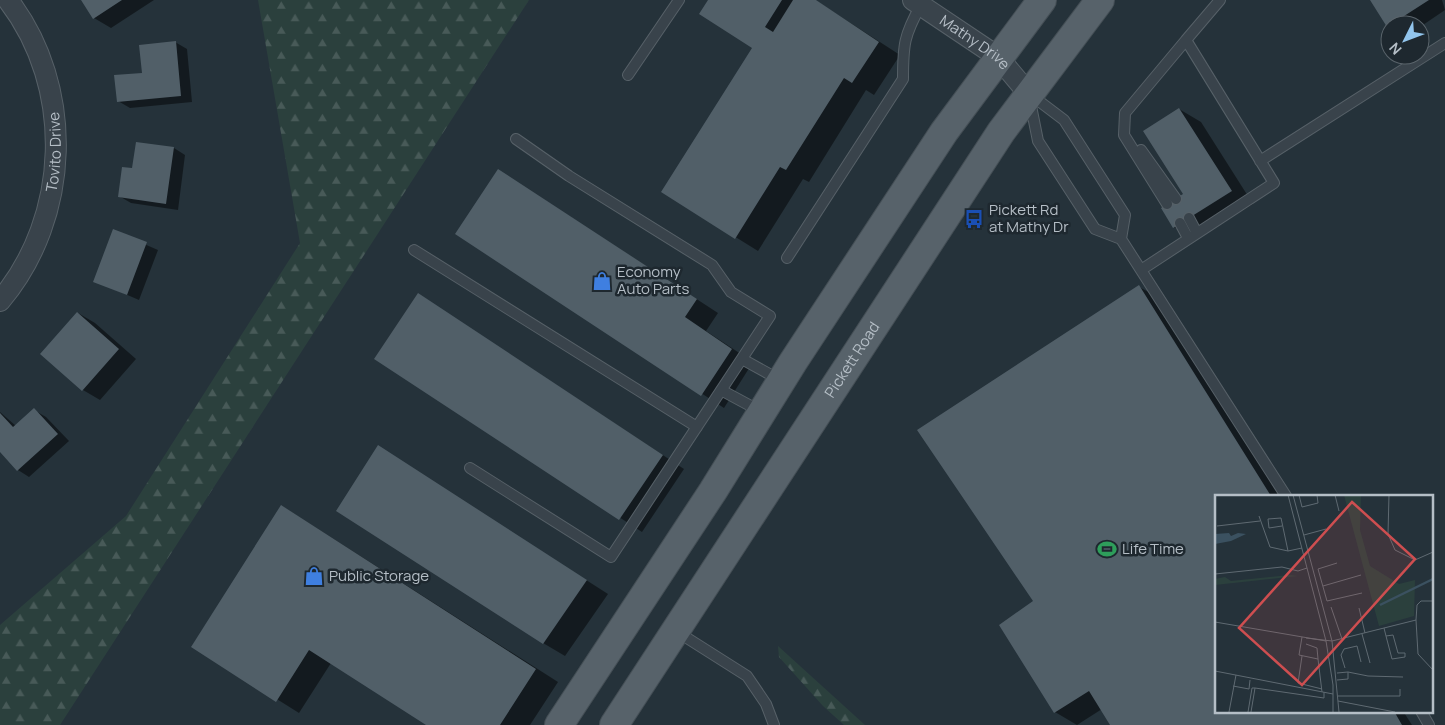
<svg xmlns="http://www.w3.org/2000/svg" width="1445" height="725" font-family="Manrope,sans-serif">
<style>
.forest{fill:url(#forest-firs)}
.shadow{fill:#0007}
.building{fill:#515f68}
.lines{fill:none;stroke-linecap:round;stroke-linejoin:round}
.service-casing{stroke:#576168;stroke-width:12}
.minor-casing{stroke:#576168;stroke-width:22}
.primary-casing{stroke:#454f56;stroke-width:30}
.service{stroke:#39434b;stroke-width:10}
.minor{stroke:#39434b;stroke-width:20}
.primary{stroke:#57626a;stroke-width:28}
.labels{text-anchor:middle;stroke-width:5;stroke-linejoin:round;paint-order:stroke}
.street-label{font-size:15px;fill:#b5bec6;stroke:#1e282f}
.poi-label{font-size:15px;fill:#b5bec6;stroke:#1e282f;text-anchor:start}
.inset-river{fill:none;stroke:#3b5160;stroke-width:2.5}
.inset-road{fill:none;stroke:#5f6a72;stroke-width:1}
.view{fill:#ce4e50;fill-opacity:0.15;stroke:#ce4e50;stroke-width:2.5}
.inset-edge{fill:none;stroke:#b5bec6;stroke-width:2.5}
</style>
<defs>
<pattern id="forest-firs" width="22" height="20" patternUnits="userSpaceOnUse" patternTransform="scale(1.25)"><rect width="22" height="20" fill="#2b403d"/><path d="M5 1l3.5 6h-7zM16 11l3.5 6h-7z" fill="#485a58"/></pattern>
</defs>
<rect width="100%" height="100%" fill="#25323a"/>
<!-- forest -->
<path class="forest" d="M258,0h271l-469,725h-60v-100l126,-109 174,-273z
M778,646l87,79h-21l-21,-19 -44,-49z"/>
<!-- shadow -->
<path class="shadow" d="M83,0h71l-43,28 -17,-10z
M709,0h106l85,55 -26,40 -8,-5 -57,92 -6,-3 -45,72 -95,-59 91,-144z
M1371,0h71l3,10 -25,17 -30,-2v2z
M175,42l12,7 5,53 -62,6 -12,-7z
M1179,109l22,13 52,82 -57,36 -22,-13 11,-32z
M174,148l11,7 -7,55 -47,-7 -12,-7 14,-26z
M520,184l198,129 -12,18 47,31 -29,46 -267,-174z
M114,231l44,19 -19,50 -44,-19z
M1139,287l23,12 122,197h-68v215h187l9,14h-300l-10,-16 -25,16 -22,-13 -20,-110z
M418,294l266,175 -42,63 -266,-173z
M78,313l17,10 41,36 -36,41 -17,-10z
M34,410l12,7 23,24 -40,36 -11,-7 -18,-19v-39l16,14z
M378,447l230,147 -43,62 -22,-13z
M282,506l276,176 -28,43h-102l-97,-62 -32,50 -107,-67z"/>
<!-- building -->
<path class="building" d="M81,0h41l-29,19z
M708,0h74l-17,27 8,5 20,-32h23l63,42 -27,41 -8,-5 -58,92 -6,-3 -45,72 -74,-47 91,-144 -53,-34z
M1370,0h59l-42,27z
M176,41l5,55 -64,6 -3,-27 28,-2 -3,-28z
M1179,108l53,83 -59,37 -12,-20 22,-14 -40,-63z
M136,142l38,5 -8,57 -48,-7 4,-30 10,1z
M498,169l199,130 -12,18 47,32 -31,47 -246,-162z
M113,229l34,13 -20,53 -34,-13z
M1139,285l132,211h-55v215h178l8,14h-292l-21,-34 -35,22 -55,-88 34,-24 -116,-171z
M418,293l245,162 -44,65 -245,-161z
M77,312l42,37 -37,42 -42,-37z
M34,408l24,26 -41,37 -17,-19v-39l13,14z
M378,445l209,135 -44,64 -207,-133z
M281,505l255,164 -36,56h-74l-117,-75 -33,52 -85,-55z"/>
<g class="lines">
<!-- service casing -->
<g class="service-casing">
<path id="service" d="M628,75l51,-75
M1031,95l33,25 61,95 -4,24
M1030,101l8,40 57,88 26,10 165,257
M1141,150l35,49
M1260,161l185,-118
M1167,204l-43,-69 1,-22 61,-73
M1189,218l8,15
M1180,223l8,15
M414,250l283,177
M787,258l116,-179c0,-34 1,-44 18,-74
M1141,270l133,-87 -88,-143 34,-40
M742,359l38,21
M721,390l39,21
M470,468l141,89 159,-241 -39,-24 -19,-27 -143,-89 -53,-37
M676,631l71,45 19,28 8,21
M1421,711l8,14"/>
</g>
<!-- minor casing -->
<g class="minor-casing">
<g id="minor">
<path id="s1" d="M913,0l85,57 30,36"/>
<path id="s2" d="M0,301c71,-84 75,-214 8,-301"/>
</g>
</g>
<!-- primary casing -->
<g class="primary-casing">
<g id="primary">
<path d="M559,725l154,-234 80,-129 151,-230 98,-132"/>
<path id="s3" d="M614,725l387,-593 99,-132"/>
</g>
</g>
<!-- service -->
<use href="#service" class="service"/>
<!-- minor -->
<use href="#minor" class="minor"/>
<!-- primary -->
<use href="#primary" class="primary"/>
</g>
<!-- icons -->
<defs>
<g id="bus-bare" transform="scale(1.5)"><path d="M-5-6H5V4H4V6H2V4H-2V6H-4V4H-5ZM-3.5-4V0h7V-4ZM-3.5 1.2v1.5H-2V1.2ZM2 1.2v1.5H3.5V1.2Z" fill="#1a4fb4" stroke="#1e282f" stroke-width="2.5" paint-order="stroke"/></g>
<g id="shop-bare" transform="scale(1.5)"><path d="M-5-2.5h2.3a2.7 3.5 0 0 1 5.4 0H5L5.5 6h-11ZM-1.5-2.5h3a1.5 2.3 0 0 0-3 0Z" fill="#3f7fe0" stroke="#1e282f" stroke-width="2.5" paint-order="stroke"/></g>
<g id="stadium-bare" transform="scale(1.5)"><path d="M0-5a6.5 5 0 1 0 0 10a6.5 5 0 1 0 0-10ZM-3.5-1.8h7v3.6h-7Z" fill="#2e9e5b" stroke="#1e282f" stroke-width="2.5" paint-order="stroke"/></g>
</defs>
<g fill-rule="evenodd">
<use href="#bus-bare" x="974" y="219"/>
<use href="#shop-bare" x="602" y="281"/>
<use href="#stadium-bare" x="1107" y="549"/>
<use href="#shop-bare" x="314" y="576"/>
</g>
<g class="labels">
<!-- street labels -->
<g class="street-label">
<text dy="5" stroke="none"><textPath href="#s1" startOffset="75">Mathy Drive</textPath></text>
<text dy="5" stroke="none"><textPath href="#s2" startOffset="162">Tovito Drive</textPath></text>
<text dy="5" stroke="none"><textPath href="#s3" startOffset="436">Pickett Road</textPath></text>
</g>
<!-- poi labels -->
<g class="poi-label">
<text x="989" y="215">Pickett Rd<tspan x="989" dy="17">at Mathy Dr</tspan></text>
<text x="617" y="277">Economy<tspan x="617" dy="17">Auto Parts</tspan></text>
<text x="1122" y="554">Life Time</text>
<text x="329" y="581">Public Storage</text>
</g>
</g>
<!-- overview -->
<g transform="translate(1215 495)">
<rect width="218" height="218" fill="#25323a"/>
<path d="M129,0h17l-1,35 10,36 29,18 16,-4 -1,36 -35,10zM74,80l9,1 -83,9v-6l10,-2 6,4z" fill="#2b403d"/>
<path d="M14,38l2,3 7,-3 8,1 -15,7 -16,3v-10z" fill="#3b5160"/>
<path class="inset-river" d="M165,110l53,-26"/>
<path class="inset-road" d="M73,0l38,146 7,44v27M78,0l39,146 7,71M84,0l3,12 16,-4 -1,-8M120,0l4,16M174,0l-1,39 7,16 20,10 18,-8M44,21l11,31 18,4M2,31l43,-5M67,31l-13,2 -1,-9 13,-1 7,33 14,-3M89,40l22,-6M122,68l-19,6 9,32 35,-8M0,79l67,-7 16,4 9,-3M108,91l38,-11M218,106h-12l-4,4 -1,15 2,34 15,16M116,112l11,32M144,113l6,25M0,127l111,19M169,133l2,8 6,23 13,-2v-4h-7l-5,-18 -7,1M147,139l8,29M87,142l-3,18 19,4 4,33M91,143l26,3 84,-21M91,149l11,4 1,11M87,161l-4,27 24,6M130,173l-4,-13 3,-6 13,-3 4,16M0,176l118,23M133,177l20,4 35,1M122,178l11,-1v7l-11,1M18,191l16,3 1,-9M123,201h62v-7M123,206l57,11M14,217l7,-37M33,217l4,-24h3M36,217l4,-24 69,10v-6"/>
<path class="view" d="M137,7l63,57 -113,126 -63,-57z"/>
<rect width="218" height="218" class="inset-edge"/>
</g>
<!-- north arrow -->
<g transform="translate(1405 40) rotate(228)"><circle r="24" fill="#1e282f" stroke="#5a646b"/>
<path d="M0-4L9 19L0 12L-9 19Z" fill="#92c5ed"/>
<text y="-8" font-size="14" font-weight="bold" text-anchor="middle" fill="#b5bec6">N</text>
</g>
</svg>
